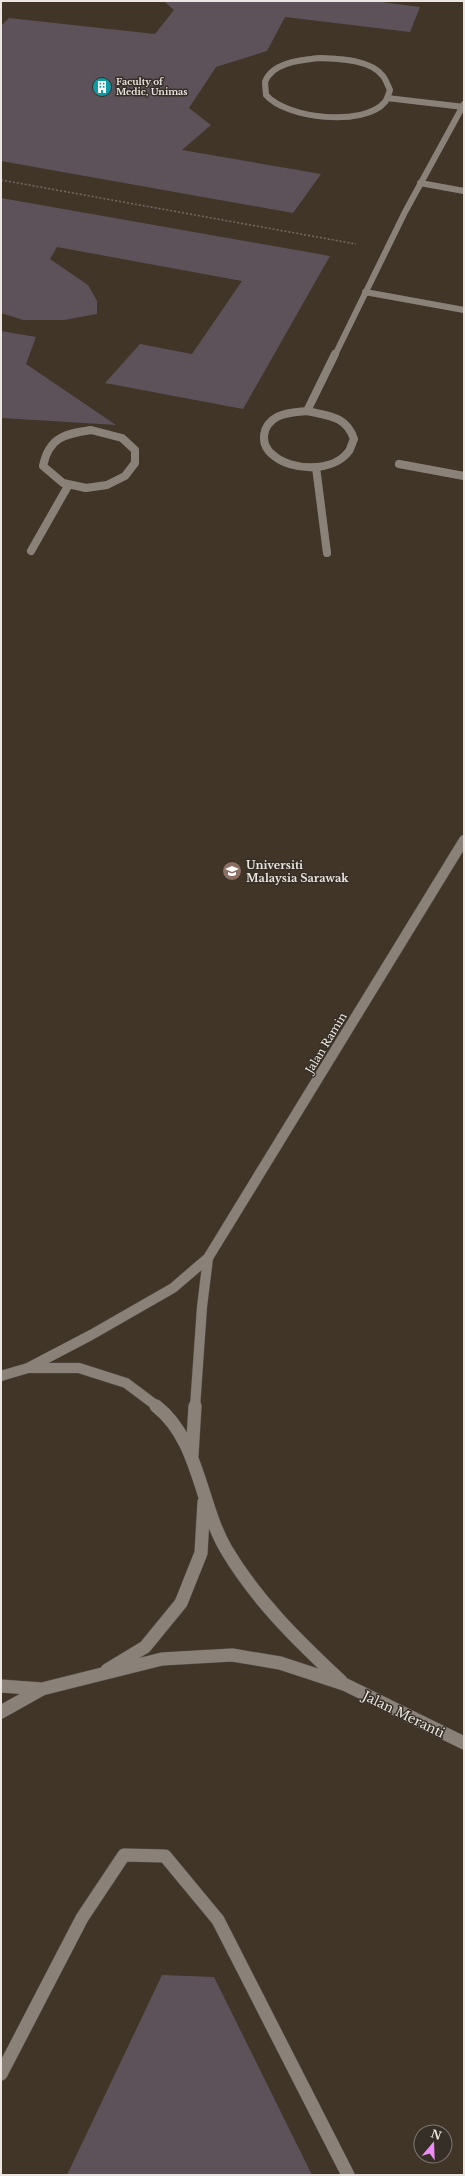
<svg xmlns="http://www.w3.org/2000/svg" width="465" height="2176" font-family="'Libre Baskerville',serif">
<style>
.built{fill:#413528;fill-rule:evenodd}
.building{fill:#5d5259}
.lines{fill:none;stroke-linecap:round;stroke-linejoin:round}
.lane-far2-casing{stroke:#534d46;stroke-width:6}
.lane-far1-casing{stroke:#534d46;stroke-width:8}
.lane-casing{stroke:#534d46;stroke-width:14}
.street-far1-casing{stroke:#534d46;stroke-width:11}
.street-casing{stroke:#534d46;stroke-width:14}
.path{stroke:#736c65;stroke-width:1.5;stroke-dasharray:2 2;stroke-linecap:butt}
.lane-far2{stroke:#8a8178;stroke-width:6}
.lane-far1{stroke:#8a8178;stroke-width:8}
.lane{stroke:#8a8178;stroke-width:13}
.street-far1{stroke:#8a8178;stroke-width:10}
.street{stroke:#8a8178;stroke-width:13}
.labels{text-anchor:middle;stroke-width:3;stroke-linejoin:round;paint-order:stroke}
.far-poi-label{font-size:9px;font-weight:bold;fill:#ebe6e1;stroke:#362f27;text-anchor:start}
.poi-label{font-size:11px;font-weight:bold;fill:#ebe6e1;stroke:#362f27;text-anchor:start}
.street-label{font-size:11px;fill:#ebe6e1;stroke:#362f27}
.near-street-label{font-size:13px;fill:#ebe6e1;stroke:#362f27}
</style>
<rect width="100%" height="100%" fill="#362f27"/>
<!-- built -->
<path class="built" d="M1,1h463v2174h-463zM421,2132h24v24h-24z"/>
<!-- building -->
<path class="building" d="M164,1h210l46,6 -10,25 -125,-15 -18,34 -51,16 -27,41 22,17 -29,25 139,24 -28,39 -292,-52v-135l8,-8 146,16 19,-24z
M1,198l329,58 -87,153 -138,-26 35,-39 52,10 50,-73 -185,-34 -7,12 38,26 9,16v13l-33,6h-41l-22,-7z
M1,331l35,6 -10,27 90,61 -114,-7 -1,2z
M162,1975l52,2 98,198h-245z"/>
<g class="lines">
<!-- lane-far2 casing -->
<g class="lane-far2-casing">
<path id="lane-far2" d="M320,58c19,1 50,1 63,18 3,4 5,10 7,14 -1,3 -3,9 -5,12 -21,25 -98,17 -119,-7l-1,-13c7,-20 37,-22 55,-24z
M387,98l77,9
M420,183l44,8
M365,292l99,18
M335,355l70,-143 59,-108"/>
</g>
<!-- lane-far1 casing -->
<g class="lane-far1-casing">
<path id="lane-far1" d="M307,411l28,-57
M307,411c22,5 39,5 47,28 -2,4 -3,9 -5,12 -16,22 -58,20 -76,4 -14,-11 -11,-30 4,-38 9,-5 20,-5 30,-6z
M91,430l31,8 13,12v13l-10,13 -18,9 -21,3 -23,-5 -20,-17c6,-29 22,-32 48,-36z
M399,464l65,12
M316,467l11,86
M31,551l37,-65"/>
</g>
<!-- lane casing -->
<g class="lane-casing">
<path id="lane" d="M1,2074l81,-156 42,-63 41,1 53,64 130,255"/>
</g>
<!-- street-far1 casing -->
<g class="street-far1-casing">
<path id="street-far1" d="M30,1368h49l47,15 32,24
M1,1376l27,-8 63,-33 82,-47 35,-30 256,-418
M195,1407l7,-100 6,-49"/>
</g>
<!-- street casing -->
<g class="street-casing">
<path id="street" d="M156,1406c43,33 44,99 70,143 30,51 72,92 115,132
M192,1455l3,-49
M107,1670l38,-23 36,-44 20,-50 3,-51
M1,1686l41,3
M1,1712l41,-23 120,-30 70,-4 48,8 64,21 120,59"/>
</g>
<!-- path -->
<path class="path" d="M1,180l355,64"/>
<!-- lane-far2 -->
<use href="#lane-far2" class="lane-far2"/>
<!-- lane-far1 -->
<use href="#lane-far1" class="lane-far1"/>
<!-- lane -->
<use href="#lane" class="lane"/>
<!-- street-far1 -->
<use href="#street-far1" class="street-far1"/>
<!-- street -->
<use href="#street" class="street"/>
</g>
<!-- icons -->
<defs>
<g id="building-disc" transform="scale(1)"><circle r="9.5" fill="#0f9aa8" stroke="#362f27"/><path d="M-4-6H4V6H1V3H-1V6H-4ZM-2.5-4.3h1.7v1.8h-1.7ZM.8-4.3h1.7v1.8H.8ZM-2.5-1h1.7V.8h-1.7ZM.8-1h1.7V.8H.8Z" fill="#fff"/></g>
<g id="university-disc" transform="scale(1)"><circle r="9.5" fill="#8d6e63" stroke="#362f27"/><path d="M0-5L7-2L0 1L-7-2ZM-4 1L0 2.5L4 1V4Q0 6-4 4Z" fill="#fff"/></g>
</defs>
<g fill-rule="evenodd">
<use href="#building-disc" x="102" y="87"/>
<use href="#university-disc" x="232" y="871"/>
</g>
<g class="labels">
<!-- far-poi labels -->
<g class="far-poi-label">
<text x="116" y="85">Faculty of<tspan x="116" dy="10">Medic, Unimas</tspan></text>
</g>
<!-- poi labels -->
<g class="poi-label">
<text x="246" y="869">Universiti<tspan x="246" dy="13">Malaysia Sarawak</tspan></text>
</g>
<!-- street labels -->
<g class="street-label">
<text transform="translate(326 1043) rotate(-59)" y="4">Jalan Ramin</text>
</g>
<!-- near-street labels -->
<g class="near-street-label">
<text transform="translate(404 1714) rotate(26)" y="5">Jalan Meranti</text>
</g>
</g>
<!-- border -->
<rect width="465" height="2176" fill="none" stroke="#ebe6e1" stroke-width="4"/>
<!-- north arrow -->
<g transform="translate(433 2144) rotate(19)"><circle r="19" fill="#362f27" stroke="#7e7871"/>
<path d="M0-3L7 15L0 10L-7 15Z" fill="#ee8cf8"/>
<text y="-6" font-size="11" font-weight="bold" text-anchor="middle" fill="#ebe6e1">N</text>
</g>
</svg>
